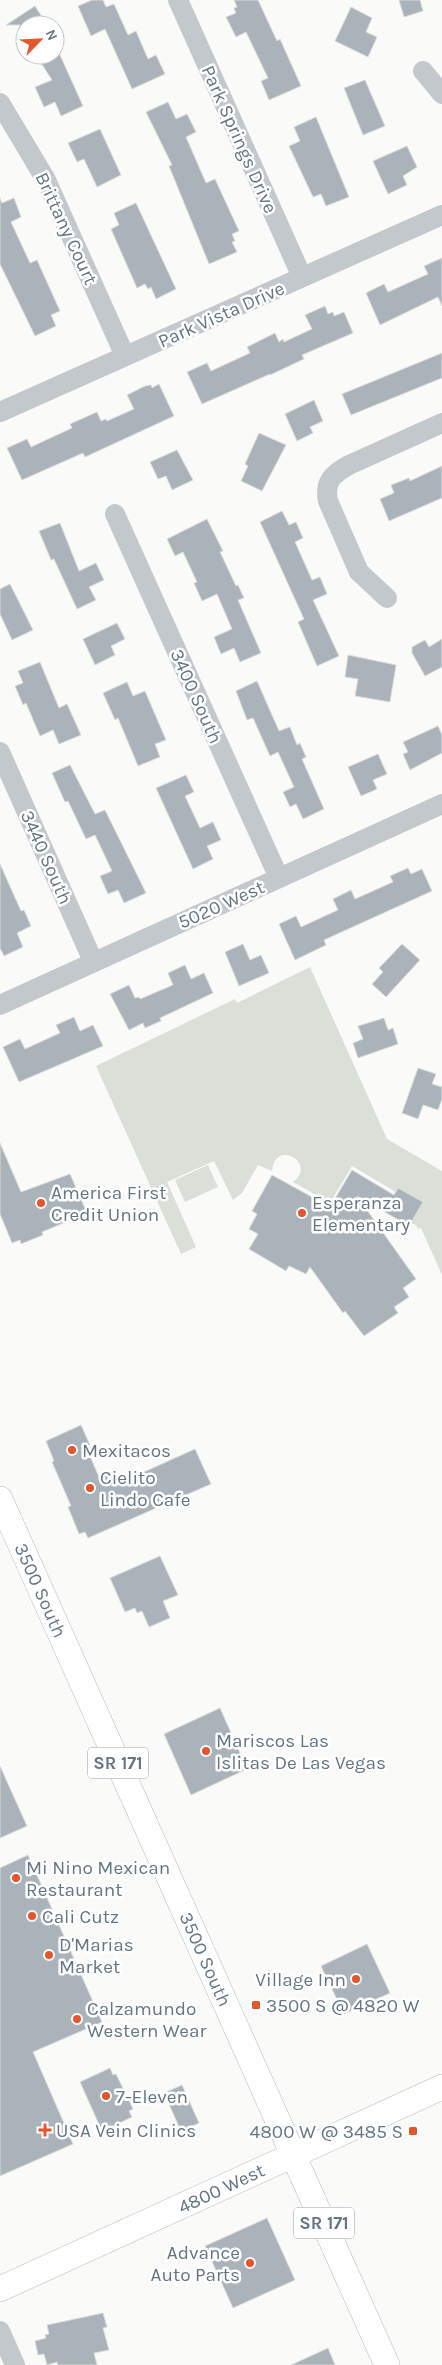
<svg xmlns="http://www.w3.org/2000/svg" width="442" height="2365" font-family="Karla,sans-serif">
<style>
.green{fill:#dadfd7}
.building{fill:#aab3b9;stroke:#dcdcda}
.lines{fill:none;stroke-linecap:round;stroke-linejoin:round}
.major-casing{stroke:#b5babe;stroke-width:26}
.minor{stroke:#c3c8cc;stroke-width:20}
.major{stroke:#fff;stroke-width:25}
.poi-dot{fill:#e4572e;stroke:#fff;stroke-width:2}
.labels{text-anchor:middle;stroke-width:5;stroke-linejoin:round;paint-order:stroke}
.shield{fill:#fff;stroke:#939fa8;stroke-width:1}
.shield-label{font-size:18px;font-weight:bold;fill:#657683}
.street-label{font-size:19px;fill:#657683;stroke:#fff}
.poi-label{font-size:19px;fill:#657683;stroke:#fff;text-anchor:start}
</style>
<rect width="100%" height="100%" fill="#fafaf8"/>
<!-- green -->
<path class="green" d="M310,967l77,172 55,32v104l-21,-47 -3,1 -2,-4 -5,-2 12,-21 -25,-14 -2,4 -44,-26 -22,37 -37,-21c25,-19 -18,-44 -21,-11l-14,-6 -16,28 -9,7 -19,-39 -47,21 29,65 -15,7 -85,-188 139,-67 2,4z
M208,1165l10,22 -33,15 -10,-22z"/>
<!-- building -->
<path class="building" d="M92,0h11l3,7 8,-3 14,31 8,-4 12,28 8,-4 9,19 -33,15 -27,-60 -14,7 -13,-30z
M234,0h24l19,41 3,-2 21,47 -32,14 -8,-19 7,-3 -22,-46 -10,5 -10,-20 10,-4 -2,-5 3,-1z
M399,0h21l3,11 -19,6z
M35,6l12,19h-41z
M351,7l21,11 -6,14 11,5 -9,20 -33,-16z
M36,55h24l23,51 -22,10 -6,-14 -11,5 -9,-20 17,-7z
M365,80l20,46 -22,9 -19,-47z
M168,102l8,17 11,-5 9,18 -10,5 20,46 9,-4 24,52 -7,3 3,7 -3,1 5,10 -28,12 -40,-98 3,-1 -26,-53z
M316,117l33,80 -23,9 -5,-12 -8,3 -24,-51 11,-5 -6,-14z
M100,129l21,46 -24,12 -13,-28 -7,3 -9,-19z
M407,146l10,21 -14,9 4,9 -19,9 -15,-33z
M0,198l2,5 12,-5 7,19 -10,5 19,41 7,-3 23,51 -9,4 5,11 -21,10 -35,-72z
M136,203l40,86 -20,10 -5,-12 -3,2 -3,-5 -8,4 -26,-59 8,-4 -5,-12z
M442,258v48l-4,-9 -58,28 -14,-32 18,-9 4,8 40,-18 -4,-8z
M325,306l3,8 5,-2 1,4 10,-4 9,21 -51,22 2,4 -34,16v-1l-68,30 -15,-32 20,-9 4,8 39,-18 -3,-6 28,-14 4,9 4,-3 1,3 28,-13 -7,-14z
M442,353v25l-91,37 -9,-21z
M159,384l15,32 -89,41 -2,-4 -61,27 -15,-32 20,-9 4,8 41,-19 -2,-4 27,-12 4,9 5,-2 1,2 27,-12 -7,-14 18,-9 6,-1 1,3z
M314,400l9,21 -13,6 3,6 -16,8 -12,-27z
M259,433l27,12 -24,46 -21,-10 7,-15 -3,-2z
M177,450l16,30 -21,10 -6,-14 -8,3 -8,-17z
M442,466v32l-53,23 -9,-22 14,-6 -3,-8 18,-7 1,3z
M282,511l7,14 7,-3 7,16 -8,4 17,38 8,-3 7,17 -14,6 26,56 -22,10 -19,-44 6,-3 -44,-97z
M207,519l16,32 -3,1 16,34 2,-1 6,13 -6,2 23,53 -21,9 -6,-14 -13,6 -7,-17 18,-8 -15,-35 -15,7 -8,-18 3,-1 -14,-30 -8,4 -8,-17z
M60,523l19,48 17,-8 8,17 -15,7 7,13 -19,9 -23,-50 -3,1 -12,-29z
M10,584l23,46 -21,10 -12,-26v-25z
M117,623l8,16 -14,7 4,9 -20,10 -12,-26z
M442,639v28l-17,9 -13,-23v-6l13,-7 4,7z
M348,655l48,10 -6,37 -35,-6 3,-17 -13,-2z
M40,662l19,46 8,-4 14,31 -22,9 -6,-14 -13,6 -14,-33 -3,2 -8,-19 8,-3 -5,-12z
M257,681l22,50 11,-4 7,18 3,-2 6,14 -4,2 22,50 -21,10 -7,-15 -6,3 -7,-15 11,-5 -16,-35 -8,4 -17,-38 -6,2 -11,-29z
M127,682l6,14 12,-5 21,49 -11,4 5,13 -22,9 -20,-48 -3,2 -12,-27z
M438,726l4,9v18l-32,17 -7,-16 5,-2 -5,-10z
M378,754l9,20 -14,6 4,9 -16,7 -13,-29z
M70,765l25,49 10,-4 41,83 -22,10 -6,-13 -10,4 -8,-18 12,-5 -17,-36 -9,4 -18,-38 -3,1 -13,-29z
M186,775l8,17 -9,4 15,32 13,-6 8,18 -14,6 6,13 -20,10 -37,-81z
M0,864l21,47 3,-1 7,16 -14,7 6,14 -19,9 -4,-8z
M408,868l3,6 11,-5 10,22 -108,49 2,5 -31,15 -16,-36 17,-8 5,11 37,-17 -5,-11 18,-9 4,9 38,-17 -3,-6z
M243,944l7,16 11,-5 8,18 -30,13 -14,-34z
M402,944l18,16 -34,37 -14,-13 11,-12 -4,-4z
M185,965l6,14 13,-6 9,20 -53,25 1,3 -16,7 -2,-5 -14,7 -19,-36 19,-9 6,13 4,-1 1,2 33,-14 -5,-12z
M74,1017l6,14 13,-6 10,21 -84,36 -16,-35 17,-8 5,10 35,-16 -4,-8z
M384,1018l4,12 5,-2 5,16 -40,14 -5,-15 10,-4 -5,-13z
M418,1068l18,6 -4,10 10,3v12l-4,11 -15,-5 -5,14 -16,-6z
M0,1143l21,49 49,-18 17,39 -45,19 1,3 -22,9 -1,-4 -8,3 -12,-29z
M352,1170l42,25 4,-7 25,14 -14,24 -52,-30 59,83 -13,9 6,9 -15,10 4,6 -34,23 -19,-25 -2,2 -33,-46 -4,7 -17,-8 -3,5 -37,-22 9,-15 -9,-5 8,-15 -5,-3 20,-36 58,32z
M81,1425l9,20 -4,2 13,30 8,-3 17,7 71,-32 16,35 -123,54 -3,-6 -6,2 -11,-27 3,-1 -19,-44 2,-1 -8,-20z
M160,1556l18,39 -15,6 7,17 -21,9 -7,-16 -5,2 -2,-5 -10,4 -15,-34z
M220,1708l27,61 -56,26 -27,-61z
M0,1766l27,60 -27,12z
M28,1855l74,167 -69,30 40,92 -73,32v-308z
M367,1944l23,49 -46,21 -23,-48z
M110,2068l3,7 3,-1 17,35 -4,2 3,6 -30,14 -22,-49z
M182,2085l17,38 -18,8 -17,-38z
M267,2218l28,62 -62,28 -28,-62z
M103,2313l4,14 -4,1 6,22 -15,3 3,12h-39l-1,-3 -10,3 -3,-11 -6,1 -3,-14 11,-3 -1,-3 4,-1 -2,-9z
M328,2348l7,17h-44z"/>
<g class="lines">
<!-- major casing -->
<g class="major-casing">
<path id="major" d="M0,1499l387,866
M0,2289l442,-202"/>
</g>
<!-- minor -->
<path class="minor" d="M178,0l124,277
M423,71l19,23
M0,103l46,77 79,176
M0,412l442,-197
M115,514l164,364
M387,598l-28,-26 -31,-71c-4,-20 5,-27 21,-36l93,-42
M0,752l93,209
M0,1005l442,-201
M0,2331l15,34"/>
<!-- major -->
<use href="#major" class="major"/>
</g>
<!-- markers -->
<g class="poi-dot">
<circle cx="41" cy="1203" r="5"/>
<circle cx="302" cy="1213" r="5"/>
<circle cx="72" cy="1450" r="5"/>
<circle cx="90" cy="1488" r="5"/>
<circle cx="206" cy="1751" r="5"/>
<circle cx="16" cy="1878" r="5"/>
<circle cx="32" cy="1916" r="5"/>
<circle cx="49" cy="1955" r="5"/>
<circle cx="356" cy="1979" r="5"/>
<rect x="251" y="2000" width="10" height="10" rx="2.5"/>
<circle cx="77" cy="2019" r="5"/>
<circle cx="106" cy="2096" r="5"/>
<path d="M42.5 2122.5h5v5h5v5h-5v5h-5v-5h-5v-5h5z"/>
<rect x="408" y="2126" width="10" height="10" rx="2.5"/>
<circle cx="250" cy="2263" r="5"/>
</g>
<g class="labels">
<!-- shield labels -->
<g class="shield">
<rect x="88" y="1747.5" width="60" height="31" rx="4"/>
<rect x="294" y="2207.5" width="60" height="31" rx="4"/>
</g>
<g class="shield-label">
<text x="118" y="1769">SR 171</text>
<text x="324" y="2229">SR 171</text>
</g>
<!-- street labels -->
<g class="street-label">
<text transform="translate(240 139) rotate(66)" y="7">Park Springs Drive</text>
<text transform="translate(67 228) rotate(65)" y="7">Brittany Court</text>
<text transform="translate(221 314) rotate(-24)" y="7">Park Vista Drive</text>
<text transform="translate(197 696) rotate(66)" y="7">3400 South</text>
<text transform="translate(47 857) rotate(66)" y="7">3440 South</text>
<text transform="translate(221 904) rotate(-24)" y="7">5020 West</text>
<text transform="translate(41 1590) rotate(66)" y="7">3500 South</text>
<text transform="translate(206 1959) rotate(66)" y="7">3500 South</text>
<text transform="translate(221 2188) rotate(-25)" y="7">4800 West</text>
</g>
<!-- poi labels -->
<g class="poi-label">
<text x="51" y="1199">America First<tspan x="51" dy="22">Credit Union</tspan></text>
<text x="312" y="1209">Esperanza<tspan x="312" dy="22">Elementary</tspan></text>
<text x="82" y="1457">Mexitacos</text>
<text x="100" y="1484">Cielito<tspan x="100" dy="22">Lindo Cafe</tspan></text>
<text x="216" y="1747">Mariscos Las<tspan x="216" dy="22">Islitas De Las Vegas</tspan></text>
<text x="26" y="1874">Mi Nino Mexican<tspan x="26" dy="22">Restaurant</tspan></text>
<text x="42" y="1923">Cali Cutz</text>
<text x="59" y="1951">D'Marias<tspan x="59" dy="22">Market</tspan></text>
<text x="346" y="1986" text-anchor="end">Village Inn</text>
<text x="266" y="2012">3500 S @ 4820 W</text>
<text x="87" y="2015">Calzamundo<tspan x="87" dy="22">Western Wear</tspan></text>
<text x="116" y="2103">7-Eleven</text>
<text x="56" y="2137">USA Vein Clinics</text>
<text x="403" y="2138" text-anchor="end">4800 W @ 3485 S</text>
<text x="240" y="2259" text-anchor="end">Advance<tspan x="240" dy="22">Auto Parts</tspan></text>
</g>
</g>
<!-- north arrow -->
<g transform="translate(40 40) rotate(66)"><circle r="24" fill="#ffffff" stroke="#c1c8cd"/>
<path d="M0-4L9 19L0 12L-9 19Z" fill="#e4572e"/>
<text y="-8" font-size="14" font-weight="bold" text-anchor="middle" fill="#657683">N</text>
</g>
</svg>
